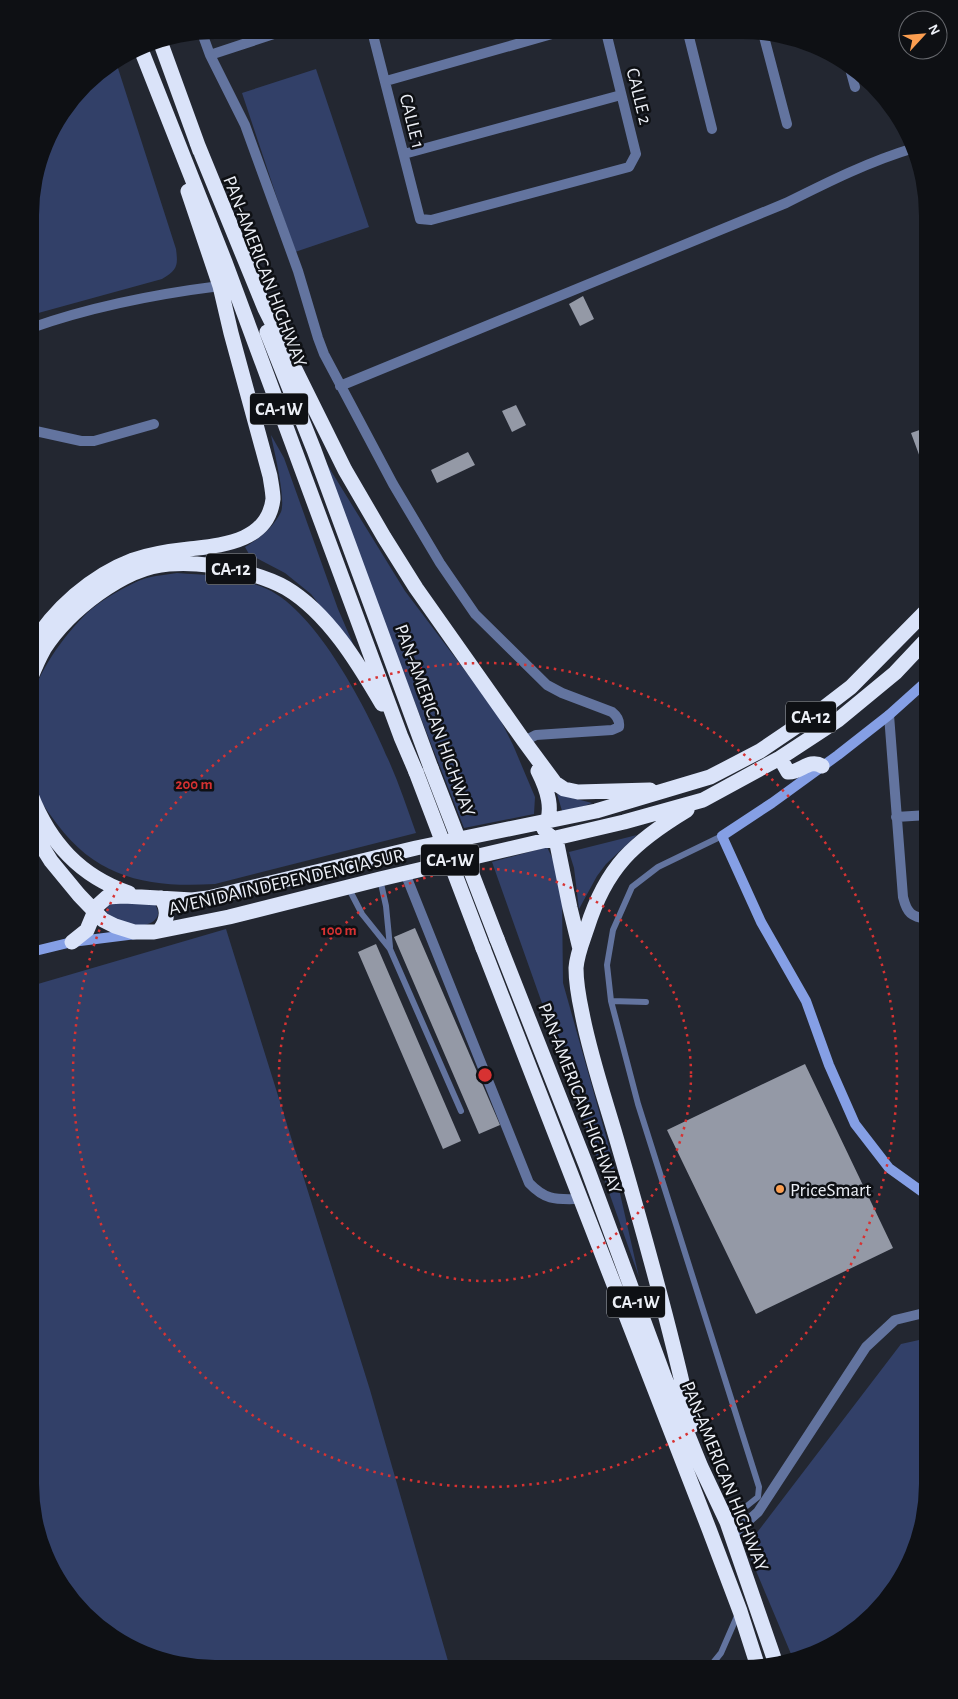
<svg xmlns="http://www.w3.org/2000/svg" width="958" height="1699" font-family="'Alegreya Sans',sans-serif">
<style>
.green{fill:#324068}
.building{fill:#9499a6}
.lines{fill:none;stroke-linecap:round;stroke-linejoin:round}
.lane{stroke:#63749f;stroke-width:6}
.street{stroke:#63749f;stroke-width:10}
.secondary{stroke:#859fe5;stroke-width:10}
.highway{stroke:#dae3f9;stroke-width:15}
.highway-bridge{stroke:#dae3f9;stroke-width:15}
.ring{fill:none;stroke:#d73232;stroke-width:2.5;stroke-dasharray:2.5 5}
.poi-dot{fill:#fb9e50;stroke:#0e1014;stroke-width:2}
.labels{text-anchor:middle;stroke-width:5;stroke-linejoin:round;paint-order:stroke}
.shield{fill:#0e1014;stroke:#a9acb2;stroke-width:1}
.shield-label{font-size:18px;font-weight:bold;fill:#eceff6}
.street-label{font-size:19px;fill:#eceff6;stroke:#0e1014}
.poi-label{font-size:19px;fill:#eceff6;stroke:#0e1014;text-anchor:start}
.centre{fill:#d73232;stroke:#0e1014;stroke-width:2.5}
.ring-label{font-size:15px;text-anchor:middle;font-weight:bold;fill:#d73232;stroke:#0e1014;stroke-width:5;stroke-linejoin:round;paint-order:stroke}
</style>
<rect width="100%" height="100%" fill="#232731"/>
<!-- green -->
<path class="green" d="M116,62l60,187c2,16 2,21 -14,30l-131,36 1,-124 17,-58 44,-57z
M316,69l53,158 -74,25 -53,-159z
M271,435l13,23 54,151 19,44 -46,-59 -26,-21 -36,-19 -4,-7c15,-9 28,-19 36,-35 5,-14 -7,-61 -10,-77z
M312,440l93,151 92,122 16,32 22,52 -1,17 -70,14z
M177,573c29,2 62,3 90,16 50,23 100,120 121,170 11,24 19,49 28,74l-201,51c-65,4 -117,-5 -158,-60 -8,-11 -18,-23 -21,-36 -7,-28 -5,-56 -5,-84 4,-29 34,-70 56,-91 13,-12 32,-23 49,-31 12,-6 28,-7 41,-9z
M557,794l35,9 -29,11z
M637,835l-31,29 -9,12 -18,33 -5,-41 -5,-16z
M547,847l10,21 5,32 1,83 48,171 28,123 -147,-415z
M118,900l35,2c19,23 -21,29 -35,21 -5,-3 -8,-7 -12,-11l2,-7z
M226,929l144,461 80,278 -260,-1 -46,-12 -42,-24 -34,-35 -28,-52 -10,-60 1,-498z
M928,1338v159l-14,58 -24,42 -35,34 -52,28 -9,2 -48,-114 155,-203z"/>
<!-- building -->
<path class="building" d="M583,296l11,23 -14,7 -11,-22z
M516,405l10,20 -14,7 -10,-21z
M928,427v30l-7,3 -10,-27z
M468,452l7,13 -38,18 -6,-13z
M415,928l85,197 -21,9 -85,-197z
M376,944l85,197 -18,8 -85,-197z
M805,1064l88,184 -137,66 -89,-184z"/>
<g class="lines">
<!-- lane -->
<path class="lane" d="M380,879l6,27 4,41
M348,887l14,27 28,35 71,162
M611,1001l-4,-36 6,-35 19,-43 26,-20 64,-31
M646,1002l-35,-1 27,103 121,383 -1,10 -30,24
M708,1669l13,-16 17,-39"/>
<!-- street -->
<path class="street" d="M372,31l48,188 11,1 198,-53 7,-13 -30,-122
M202,33l8,22 35,70 53,146 20,67 6,16 69,130 47,79 35,51 72,71 15,8 50,19c5,4 8,8 7,15l-7,3 -76,5 -12,6
M688,33l24,96
M763,33l24,91
M210,55l76,-25
M849,65l6,22
M386,81l173,-49
M404,154l217,-59
M31,328c62,-22 125,-34 189,-42
M340,386l446,-183c42,-21 84,-42 128,-55
M31,430l50,11h13l60,-17
M889,715l14,182c4,16 8,20 25,22
M896,817l32,-2
M405,873l124,310c18,19 29,16 53,16
M731,1536l27,-24 108,-165 29,-27 33,-8"/>
<!-- secondary -->
<path class="secondary" d="M31,952l41,-10 64,-8
M928,1196l-39,-28 -34,-44 -26,-59 -23,-64 -45,-79 -39,-86 50,-33 66,-48 51,-40 39,-35"/>
<!-- highway -->
<path class="highway" d="M160,41l40,110
M140,47l85,215 176,475 15,35
M197,143l68,166 28,56 52,105 39,67 32,51 108,153 31,42 9,6 14,3 72,-2
M267,332l47,118 117,318
M31,647c23,-38 60,-71 102,-87 18,-6 37,-9 56,-11 33,-4 79,-7 84,-50 0,-7 -2,-16 -3,-23l-39,-143 -11,-47 -32,-95
M31,677c4,-10 8,-19 13,-28 24,-37 79,-82 125,-85 24,-2 47,1 71,7 16,4 32,9 46,17 42,25 72,75 96,116
M780,758l8,14c13,1 21,-14 34,-6
M538,771c9,18 17,39 6,58
M31,795c19,48 49,81 98,98
M687,810c-53,32 -81,57 -100,118 -4,12 -10,26 -11,40 0,14 3,31 6,45 8,42 22,83 34,124 28,96 55,192 76,289
M31,829l20,32 28,34 24,25 12,6 19,6h20l75,-15 151,-38 244,-57 79,-22 77,-42 58,-38 57,-47 33,-35
M546,832l11,12 13,64 10,41
M159,931c9,-11 10,-22 2,-33
M497,939l89,226 78,211 37,91 26,55 49,142
M72,942l15,-12 10,-24 10,-9 17,-1 68,4 16,-2 208,-50 180,-37 114,-34 50,-26 65,-44 26,-20 77,-78
M483,948l226,581 31,82 18,56"/>
<!-- highway-bridge -->
<path class="highway-bridge" d="M431,768l66,171
M416,772l67,176"/>
</g>
<!-- distance rings -->
<g class="ring">
<circle cx="485" cy="1075" r="206"/>
<circle cx="485" cy="1075" r="412"/>
</g>
<!-- markers -->
<circle class="poi-dot" cx="780" cy="1189" r="5"/>
<g class="labels">
<!-- shield labels -->
<g class="shield">
<rect x="250" y="393.5" width="58" height="31" rx="4"/>
<rect x="206" y="553.5" width="50" height="31" rx="4"/>
<rect x="786" y="701.5" width="50" height="31" rx="4"/>
<rect x="421" y="844.5" width="58" height="31" rx="4"/>
<rect x="607" y="1286.5" width="58" height="31" rx="4"/>
</g>
<g class="shield-label">
<text x="279" y="415">CA-1W</text>
<text x="231" y="575">CA-12</text>
<text x="811" y="723">CA-12</text>
<text x="450" y="866">CA-1W</text>
<text x="636" y="1308">CA-1W</text>
</g>
<!-- street labels -->
<g class="street-label">
<text transform="translate(640 96) rotate(76)" y="7">CALLE 2</text>
<text transform="translate(413 121) rotate(76)" y="7">CALLE 1</text>
<text transform="translate(266 271) rotate(69)" y="7">PAN-AMERICAN HIGHWAY</text>
<text transform="translate(436 720) rotate(70)" y="7">PAN-AMERICAN HIGHWAY</text>
<text transform="translate(286 881) rotate(-13)" y="7">AVENIDA INDEPENDENCIA SUR</text>
<text transform="translate(581 1098) rotate(69)" y="7">PAN-AMERICAN HIGHWAY</text>
<text transform="translate(726 1476) rotate(68)" y="7">PAN-AMERICAN HIGHWAY</text>
</g>
<!-- poi labels -->
<g class="poi-label">
<text x="790" y="1196">PriceSmart</text>
</g>
</g>
<!-- crop -->
<path d="M0 0H958V1699H0ZM215 39H743A176 176 0 0 1 919 215V1484A176 176 0 0 1 743 1660H215A176 176 0 0 1 39 1484V215A176 176 0 0 1 215 39Z" fill="#0e1014" fill-rule="evenodd"/>
<circle cx="485" cy="1075" r="8" class="centre"/>
<g class="ring-label">
<text x="194" y="789">200 m</text>
<text x="339" y="935">100 m</text>
</g>
<!-- north arrow -->
<g transform="translate(923 35) rotate(64)"><circle r="24" fill="#0e1014" stroke="#67696e"/>
<path d="M0-4L9 19L0 12L-9 19Z" fill="#fb9e50"/>
<text y="-8" font-size="14" font-weight="bold" text-anchor="middle" fill="#eceff6">N</text>
</g>
</svg>
